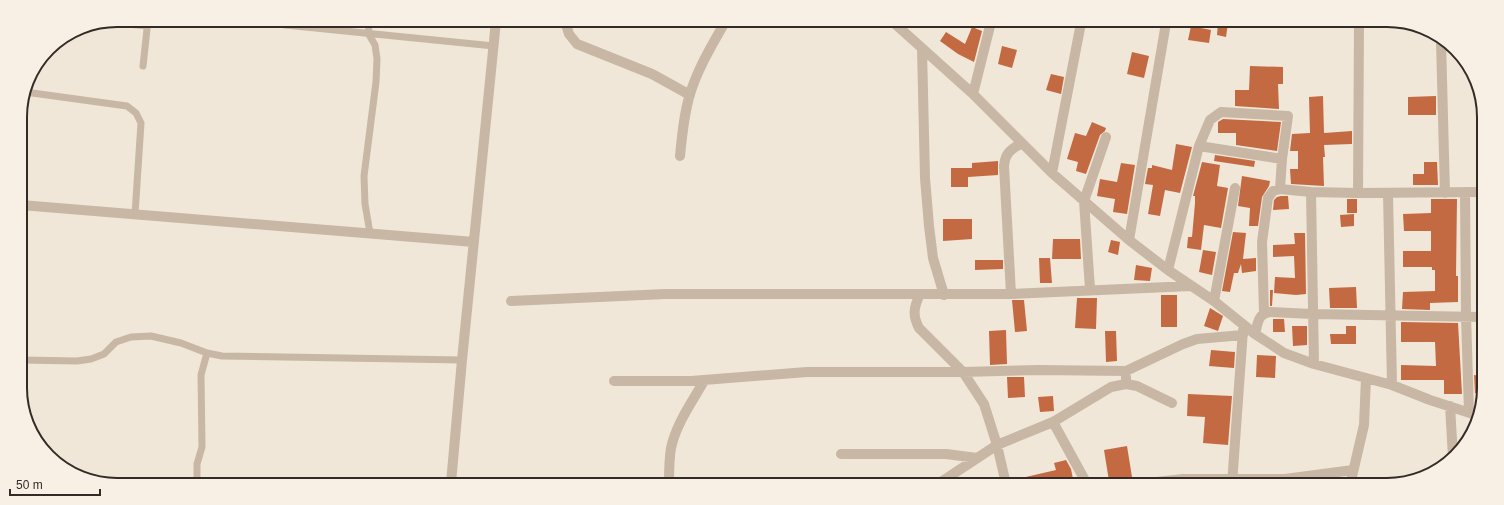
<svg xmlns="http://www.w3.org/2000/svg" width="1504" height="505" font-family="Arial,sans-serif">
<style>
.building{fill:#c46a42}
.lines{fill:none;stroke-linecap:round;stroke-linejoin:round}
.service{stroke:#c8b7a4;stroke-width:7}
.minor{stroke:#c8b7a4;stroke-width:10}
.rim{fill:none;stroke:#342b26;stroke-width:2}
</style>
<rect width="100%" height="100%" fill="#f0e7d8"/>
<!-- building -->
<path class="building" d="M1218,23h10l-2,14 -9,-2z
M1191,26l20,4 -2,13 -21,-3z
M972,27l10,4 -8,31 -16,-8 -18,-13 6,-9 19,12z
M1002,46l15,4 -5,18 -14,-4z
M1132,52l17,4 -5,22 -17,-4z
M1250,66l33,1v17h-5l1,25 -44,-3v-16h14z
M1051,74l13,3 -3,17 -15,-4z
M1323,96l1,37 28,-2v13l-28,1 1,12h-2l1,29 -33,-2 -1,-15h8v-18h-8l2,-17 18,-1 -1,-36z
M1436,96v19h-28v-18z
M1223,119l58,3 -4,29 -41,-6v-12h-18v-11z
M1092,122l14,6 -1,3 -5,4 -14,39 -10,-3 2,-9 -11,-3 8,-26 11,3z
M1176,144l16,3 -12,46 -15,-3 -5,26 -12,-2 5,-29 -8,-1 3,-16h4v-3l20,5z
M1215,155l40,6 -1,6 -40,-6z
M998,161v14l-30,2v10h-17v-19h21v-5z
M1202,162l18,3 -3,21 11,2 -7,40 -17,-3 -3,25 -14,-2 1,-11h4l3,-34v-7h-2z
M1424,162h13l1,23h-25v-11h11z
M1121,163l14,2 -8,49 -14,-2 2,-13 -18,-3 3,-17 17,3z
M1242,176l28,5 -1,5 -7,11 -4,29h-9l1,-18 -12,-2z
M1281,196h7l1,13 -16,1 1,-10 3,-3z
M1347,199h10v14h-10z
M1431,199h26l-1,77h2v26l-28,1v7l-28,-1 1,-17 32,-1v-21h-3v-3h-29v-16h28v-20h-27l-1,-17 28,-1z
M1354,214v12l-13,1 -1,-12z
M943,219h29v20l-29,2z
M1233,232l13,1 -3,26 13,-1v13l-14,2 -1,-9 -3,9h-4l-4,19 -8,-1z
M1294,233h11l1,61 -10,1 -22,-2 1,-16 20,1 -1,-22 -21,1v-12l22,-1z
M1053,239h27l1,20h-29z
M1111,240l9,2 -2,13 -10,-3z
M1203,250l13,2 -4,23 -13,-3z
M1039,258h11l2,25h-12z
M975,260h28v9l-28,1z
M1136,265l16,3 -2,13 -16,-1z
M1356,287l1,21h-27l-1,-20z
M1270,290h3l-1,16h-2z
M1161,295h16v32h-16z
M1077,298h20l-1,31 -21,-1z
M1012,300h12l3,31 -12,1z
M1210,308l13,8 -5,15 -14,-5z
M1273,319h11l1,13h-12z
M1401,322l57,1 4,71h-18v-14h-43v-15l35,1 -1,-24h-34z
M1292,326h15v19l-14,1z
M1346,326h10v18h-25l-1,-10h16z
M1006,330l1,34 -17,1 -1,-34z
M1105,331h11l1,30 -11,1z
M1211,350l24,2 -1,16 -25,-2z
M1257,355l19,1 -1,22 -19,-1z
M1474,375l7,1v17h-6z
M1007,377h17l1,20 -17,1z
M1188,394l44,2 -4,49 -25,-2 2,-26 -18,-1z
M1053,396l1,15 -14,1 -2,-15z
M1127,446l5,31 -23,4 -5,-31z
M1066,460l5,9 3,15h-60l-1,-4 43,-10 -2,-7z"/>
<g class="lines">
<!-- service -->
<path class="service" d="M370,21l-2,12 7,12 2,14 -1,23 -12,94 1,28 5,29
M109,22l38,4
M285,25l209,21
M143,66l5,-46
M25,92l102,14 9,7 5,10 -6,91
M22,360l55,1 14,-2 13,-5 12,-12 15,-5 20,-1 30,7 26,10 15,3 240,4
M197,482v-18l5,-17 -1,-72 6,-22"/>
<!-- minor -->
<path class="minor" d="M565,21l4,13 8,10 75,30 38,21
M893,22l80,72 79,79 77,67 39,30 46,31 41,33 29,19 30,11 78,21 38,15 49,16
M1441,41l4,152
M922,48l3,130 4,48 4,32 11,37
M973,94l18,-72
M680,156c2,-21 4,-42 10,-62 8,-26 22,-49 35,-72
M1052,173l29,-150
M1280,189l2,-30 6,-43 -67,-4 -11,8 -11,26 83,13
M1311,192l3,172
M1465,192l1,124 3,96
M1358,193l1,-170
M1388,193l4,192
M21,205l453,37
M1129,240l37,-217
M1168,270l31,-124
M1090,289l-6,-88 22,-64
M920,294c-6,13 -8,21 -1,34l44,44 21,32 13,41 9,39
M1011,294l-7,-128c1,-13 7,-17 18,-23
M511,301l154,-7h346l180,-8
M1214,301l21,-113
M1264,313l-2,-71 6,-44 5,-7 7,-2 31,3 47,1 124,-1
M1255,334c3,-10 2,-20 15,-22l42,2 169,3
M1126,377v7l11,2 35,17
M614,381h77l116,-9h156l76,-2 87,1 57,-27 14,-5 46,-4
M1450,406l3,51
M1053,422l34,62
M841,454h105l31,4
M451,483l11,-123 34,-339
M669,483c0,-12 0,-23 2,-35 5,-24 21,-46 33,-67
M938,484l59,-39 56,-23 58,-35 15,-3
M1139,484l44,-5h102l68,-9
M1232,484l11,-154
M1350,485l14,-60 2,-47"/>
</g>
<!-- crop -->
<path d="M0 0H1504V505H0ZM117 27H1387A90 90 0 0 1 1477 117V388A90 90 0 0 1 1387 478H117A90 90 0 0 1 27 388V117A90 90 0 0 1 117 27Z" fill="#f8f0e4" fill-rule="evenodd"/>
<path class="rim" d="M117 27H1387A90 90 0 0 1 1477 117V388A90 90 0 0 1 1387 478H117A90 90 0 0 1 27 388V117A90 90 0 0 1 117 27Z"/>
<!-- scale -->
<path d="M10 489v6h90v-6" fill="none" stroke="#342b26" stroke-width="2"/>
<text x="16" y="489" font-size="12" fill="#342b26" stroke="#f8f0e4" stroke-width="3" paint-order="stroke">50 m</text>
</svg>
